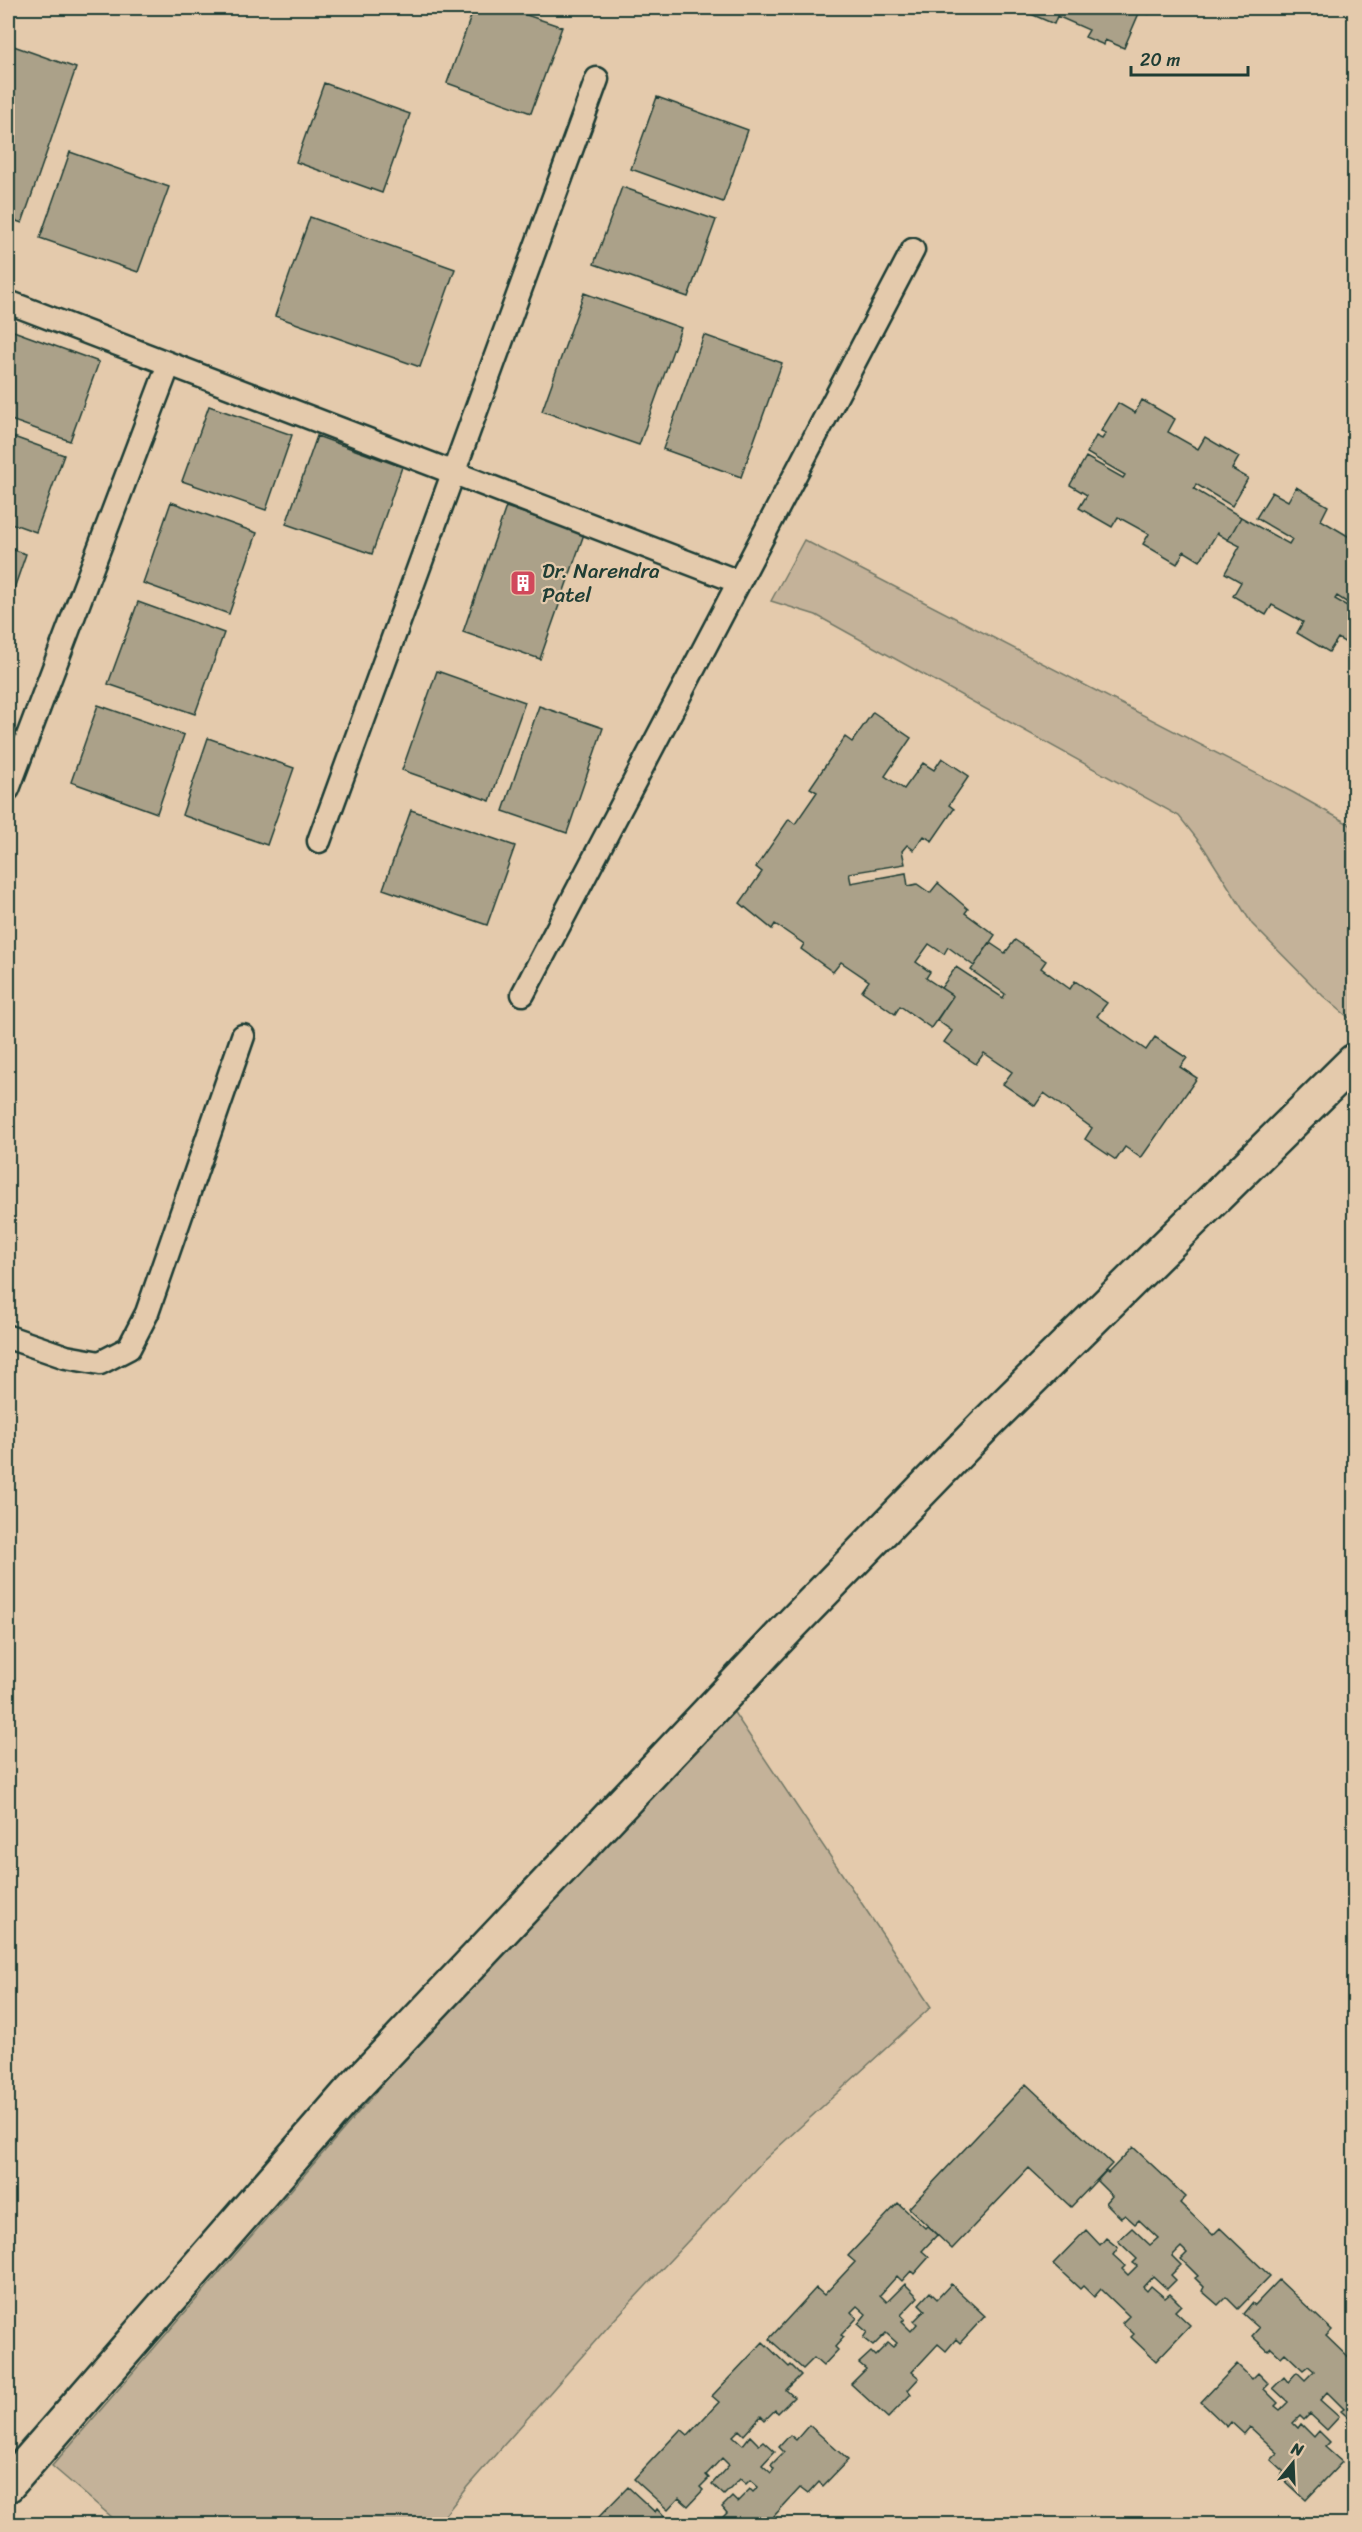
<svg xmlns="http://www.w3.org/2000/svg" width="1362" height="2532" font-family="Sriracha,sans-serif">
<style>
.green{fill:#c4b299;stroke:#727866;stroke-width:1.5}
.building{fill:#aba189;stroke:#1f3d34;stroke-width:1.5}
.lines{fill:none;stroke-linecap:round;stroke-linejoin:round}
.service-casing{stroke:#1f3d34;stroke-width:27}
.minor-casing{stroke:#1f3d34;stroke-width:38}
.service{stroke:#e4caac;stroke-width:22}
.minor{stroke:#e4caac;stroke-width:33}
.labels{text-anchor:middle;stroke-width:4.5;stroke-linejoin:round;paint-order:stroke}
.poi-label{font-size:21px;fill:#1f3d34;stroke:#e4caac;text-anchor:start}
</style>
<rect width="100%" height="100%" fill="#e4caac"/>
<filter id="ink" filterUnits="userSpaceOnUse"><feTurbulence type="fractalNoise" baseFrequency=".0167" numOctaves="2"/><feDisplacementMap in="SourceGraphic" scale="12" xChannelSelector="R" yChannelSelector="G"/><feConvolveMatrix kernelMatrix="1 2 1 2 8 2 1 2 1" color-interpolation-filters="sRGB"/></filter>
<g filter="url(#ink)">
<!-- green -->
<path class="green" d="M804,540l490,253 60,34v195l-31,-26 -71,-72 -48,-76 -25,-32 -363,-201 -45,-14z
M731,1708l200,299 -168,154 -150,160 -146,166 -29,37h-318l-68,-58 336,-388z"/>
<!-- building -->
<path class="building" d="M474,8h32l56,19 -31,86 -84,-30z
M1017,8h135l-3,6 -9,-3 -16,37 -19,-8 -1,5 -19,-8 4,-7 -32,-14 -3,8z
M8,44l68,24 -54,155 -14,-5z
M324,83l86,31 -28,79 -86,-31z
M657,97l91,33 -25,72 -92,-33z
M70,152l99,35 -31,85 -98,-34z
M622,187l94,33 -28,77 -94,-33z
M310,217l145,52 -35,98 -145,-51z
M584,293l97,35 -42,117 -97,-34z
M8,329l91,33 -29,79 -62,-22z
M704,335l78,28 -41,114 -78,-28z
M1142,400l33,19 -7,13 30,17 7,-12 34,20 -7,12 16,9 -16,28 -36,-22 -2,5 47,28 -13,23 -11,-7 -17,28 -16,-10 -7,13 -34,-20 6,-10 -31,-17 -6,10 -33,-19 8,-13 -17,-10 16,-28 37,21 2,-3 -38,-22 9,-17 6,3 4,-6 -5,-2 17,-28 17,10z
M209,406l83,29 -26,75 -84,-29z
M8,435l56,20 -28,77 -28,-10z
M317,436l85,31 -30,87 -86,-30z
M1296,487l32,19 -7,14 32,19 1,-4v72l-17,-11 -2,3 19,11v38l-16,-10 -9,14 -32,-19 6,-11 -31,-17 -6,10 -33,-19 8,-14 -16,-9 15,-27 -12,-6 13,-23 48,27 3,-5 -36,-21 16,-26 16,9z
M171,502l86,31 -28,81 -86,-31z
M506,507l78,27 -44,125 -77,-27z
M8,548l18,6 -18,52z
M138,602l86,31 -29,81 -87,-30z
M437,671l88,31 -35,99 -88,-31z
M98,705l86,30 -27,78 -86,-31z
M539,706l64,22 -36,105 -64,-22z
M873,712l38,26 -26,38 19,13 19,-26 11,7 8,-12 27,18 -20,29 5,4 -22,32 -8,-5 -10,14 -7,-5 -5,6 3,13 -56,9 2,10 55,-10 2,13 9,-2 13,9 8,-10 30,26 -3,4 30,22 -21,31 -26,-19 -4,7 -15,-10 -13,18 14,10 -4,6 27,18 -22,32 -31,-22 -5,8 -33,-23 7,-10 -28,-19 -8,10 -32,-23 3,-5 -29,-20 -3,5 -32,-26 22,-31 -6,-5 33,-48 6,5 22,-32 -7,-4 35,-51 7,5z
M208,738l86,30 -27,77 -85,-30z
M411,810l104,36 -28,79 -104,-36z
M1015,940l31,21 -5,7 29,21 5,-8 32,22 -10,13 49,34 9,-13 32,21 -7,9 17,11 -56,80 -16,-11 -9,13 -31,-21 7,-11 -48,-35 -9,13 -32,-22 9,-12 -28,-19 -8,11 -32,-22 8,-11 -15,-11 16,-24 -12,-8 15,-21 47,31 2,-4 -34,-24 19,-27 15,10z
M1026,2084l86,80 -41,43 -42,-39 -77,81 -43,-41z
M1133,2147l53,50 -6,6 33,32 7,-7 50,48 -32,33 -12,-12 -8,8 -16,-14 2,-4 -9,-9 3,-2 -17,-17 6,-6 -6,-6 -9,9 9,9 -10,10 5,5 -9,9 -14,-13 -10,11 4,4 4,-5 14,12 5,-4 11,11 -6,6 15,14 -34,36 -25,-24 3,-3 -12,-11 7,-7 -28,-27 -7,8 -11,-11 -3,3 -27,-25 33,-34 14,15 6,-7 12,10 -5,7 12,11 -3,3 6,6 9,-9 -4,-3 4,-4 -19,-18 14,-13 18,17 8,-7 -19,-18 -4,4 -10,-9 -4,3 -15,-15 6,-7 -15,-15 9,-10 2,2z
M898,2203l27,25 2,-2 10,9 -15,16 7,6 -15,17 -3,-3 -9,10 -5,-5 -17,19 7,7 18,-18 13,13 -17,18 4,4 -3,3 9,9 6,-7 -3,-3 11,-11 -6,-6 11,-12 7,7 14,-15 34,32 -25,27 -4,-4 -10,12 -8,-7 -26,28 7,6 -11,12 3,4 -23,24 -37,-34 15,-15 -7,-6 12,-11 4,4 13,-13 5,4 4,-4 -11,-10 -13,13 -10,-8 4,-6 -9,-8 8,-10 -9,-8 -6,6 6,6 -16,17 3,2 -9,10 3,3 -15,16 -9,-8 -11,11 -34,-30 47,-51 8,7 31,-33 -7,-6z
M1279,2280l53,50 -6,6 28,27v66l-6,-6 3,-3 -10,-9 3,-2 -17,-17 -7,8 19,17 -12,13 -17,-16 -6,6 -4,-4 -7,7 5,5 3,-4 13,13 5,-6 11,11 -5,5 17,15 -36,38 -26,-24 4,-4 -13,-12 7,-7 -28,-26 -6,7 -13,-12 -4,5 -26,-25 36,-38 15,15 6,-6 11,11 -5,5 14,14 -3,3 5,4 8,-8 -15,-14 11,-11 4,5 9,-10 8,8 9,-9 -6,-5 -5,4 -18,-17 -4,4 -10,-9 -3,3 -16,-15 7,-8 -16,-14 9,-11 3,2z
M763,2342l26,25 2,-2 10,10 -15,15 8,7 -16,16 -3,-3 -10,10 -4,-4 -17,19 -5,-5 -6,6 10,9 7,-9 9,9 5,-4 11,10 -13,14 9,8 3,-4 -3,-4 13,-13 -5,-5 11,-12 6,5 13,-15 39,35 -25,26 -4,-4 -11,12 -8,-6 -26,28 8,7 -2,1h-64l11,-11 -5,-6 10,-10 5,5 13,-13 3,3 5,-5 -8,-7 -4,4 -6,-5 -16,16 -12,-11 17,-19 -7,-7 -16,17 3,3 -9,9 3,3 -15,16 -9,-8 -11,12 -34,-31 47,-50 7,6 31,-33 -7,-6z
M628,2487l27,25 2,-3 9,10 -5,5h-69z"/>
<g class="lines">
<!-- service casing -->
<g class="service-casing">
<path id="service" d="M8,302l731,280
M8,789l161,-425
M319,841l278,-762
M523,994l390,-744
M8,1337l58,20 34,6 29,-15 18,-35 96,-277"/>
</g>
<!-- minor casing -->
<g class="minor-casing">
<path id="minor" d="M8,2485l339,-390 445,-471 197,-203 365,-360"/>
</g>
<!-- service -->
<use href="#service" class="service"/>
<!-- minor -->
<use href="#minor" class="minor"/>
</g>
</g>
<!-- icons -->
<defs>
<g id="building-square" transform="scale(1.35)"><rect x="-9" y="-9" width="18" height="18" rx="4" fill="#d1495b" stroke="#e4caac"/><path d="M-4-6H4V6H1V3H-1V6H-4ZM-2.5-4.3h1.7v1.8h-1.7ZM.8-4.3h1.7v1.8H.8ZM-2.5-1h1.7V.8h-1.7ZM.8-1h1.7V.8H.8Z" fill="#fff"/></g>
</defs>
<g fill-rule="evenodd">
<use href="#building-square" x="523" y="583"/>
</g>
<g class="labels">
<!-- poi labels -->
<g class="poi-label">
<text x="542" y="578">Dr. Narendra<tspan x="542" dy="24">Patel</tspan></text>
</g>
</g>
<!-- margin -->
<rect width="1362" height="2532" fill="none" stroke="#e4caac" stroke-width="30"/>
<rect x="15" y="15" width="1332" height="2502" fill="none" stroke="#1f3d34" stroke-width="2" filter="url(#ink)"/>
<!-- north arrow -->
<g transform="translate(1293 2463) rotate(18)" stroke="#e4caac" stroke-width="4.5" paint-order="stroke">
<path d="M0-4.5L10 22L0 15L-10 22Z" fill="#1f3d34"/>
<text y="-9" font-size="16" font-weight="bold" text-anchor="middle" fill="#1f3d34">N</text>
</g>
<!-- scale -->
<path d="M1131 66v9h117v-9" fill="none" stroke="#1f3d34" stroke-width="3"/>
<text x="1140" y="66" font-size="18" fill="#1f3d34" stroke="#e4caac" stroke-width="4.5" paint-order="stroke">20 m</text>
</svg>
